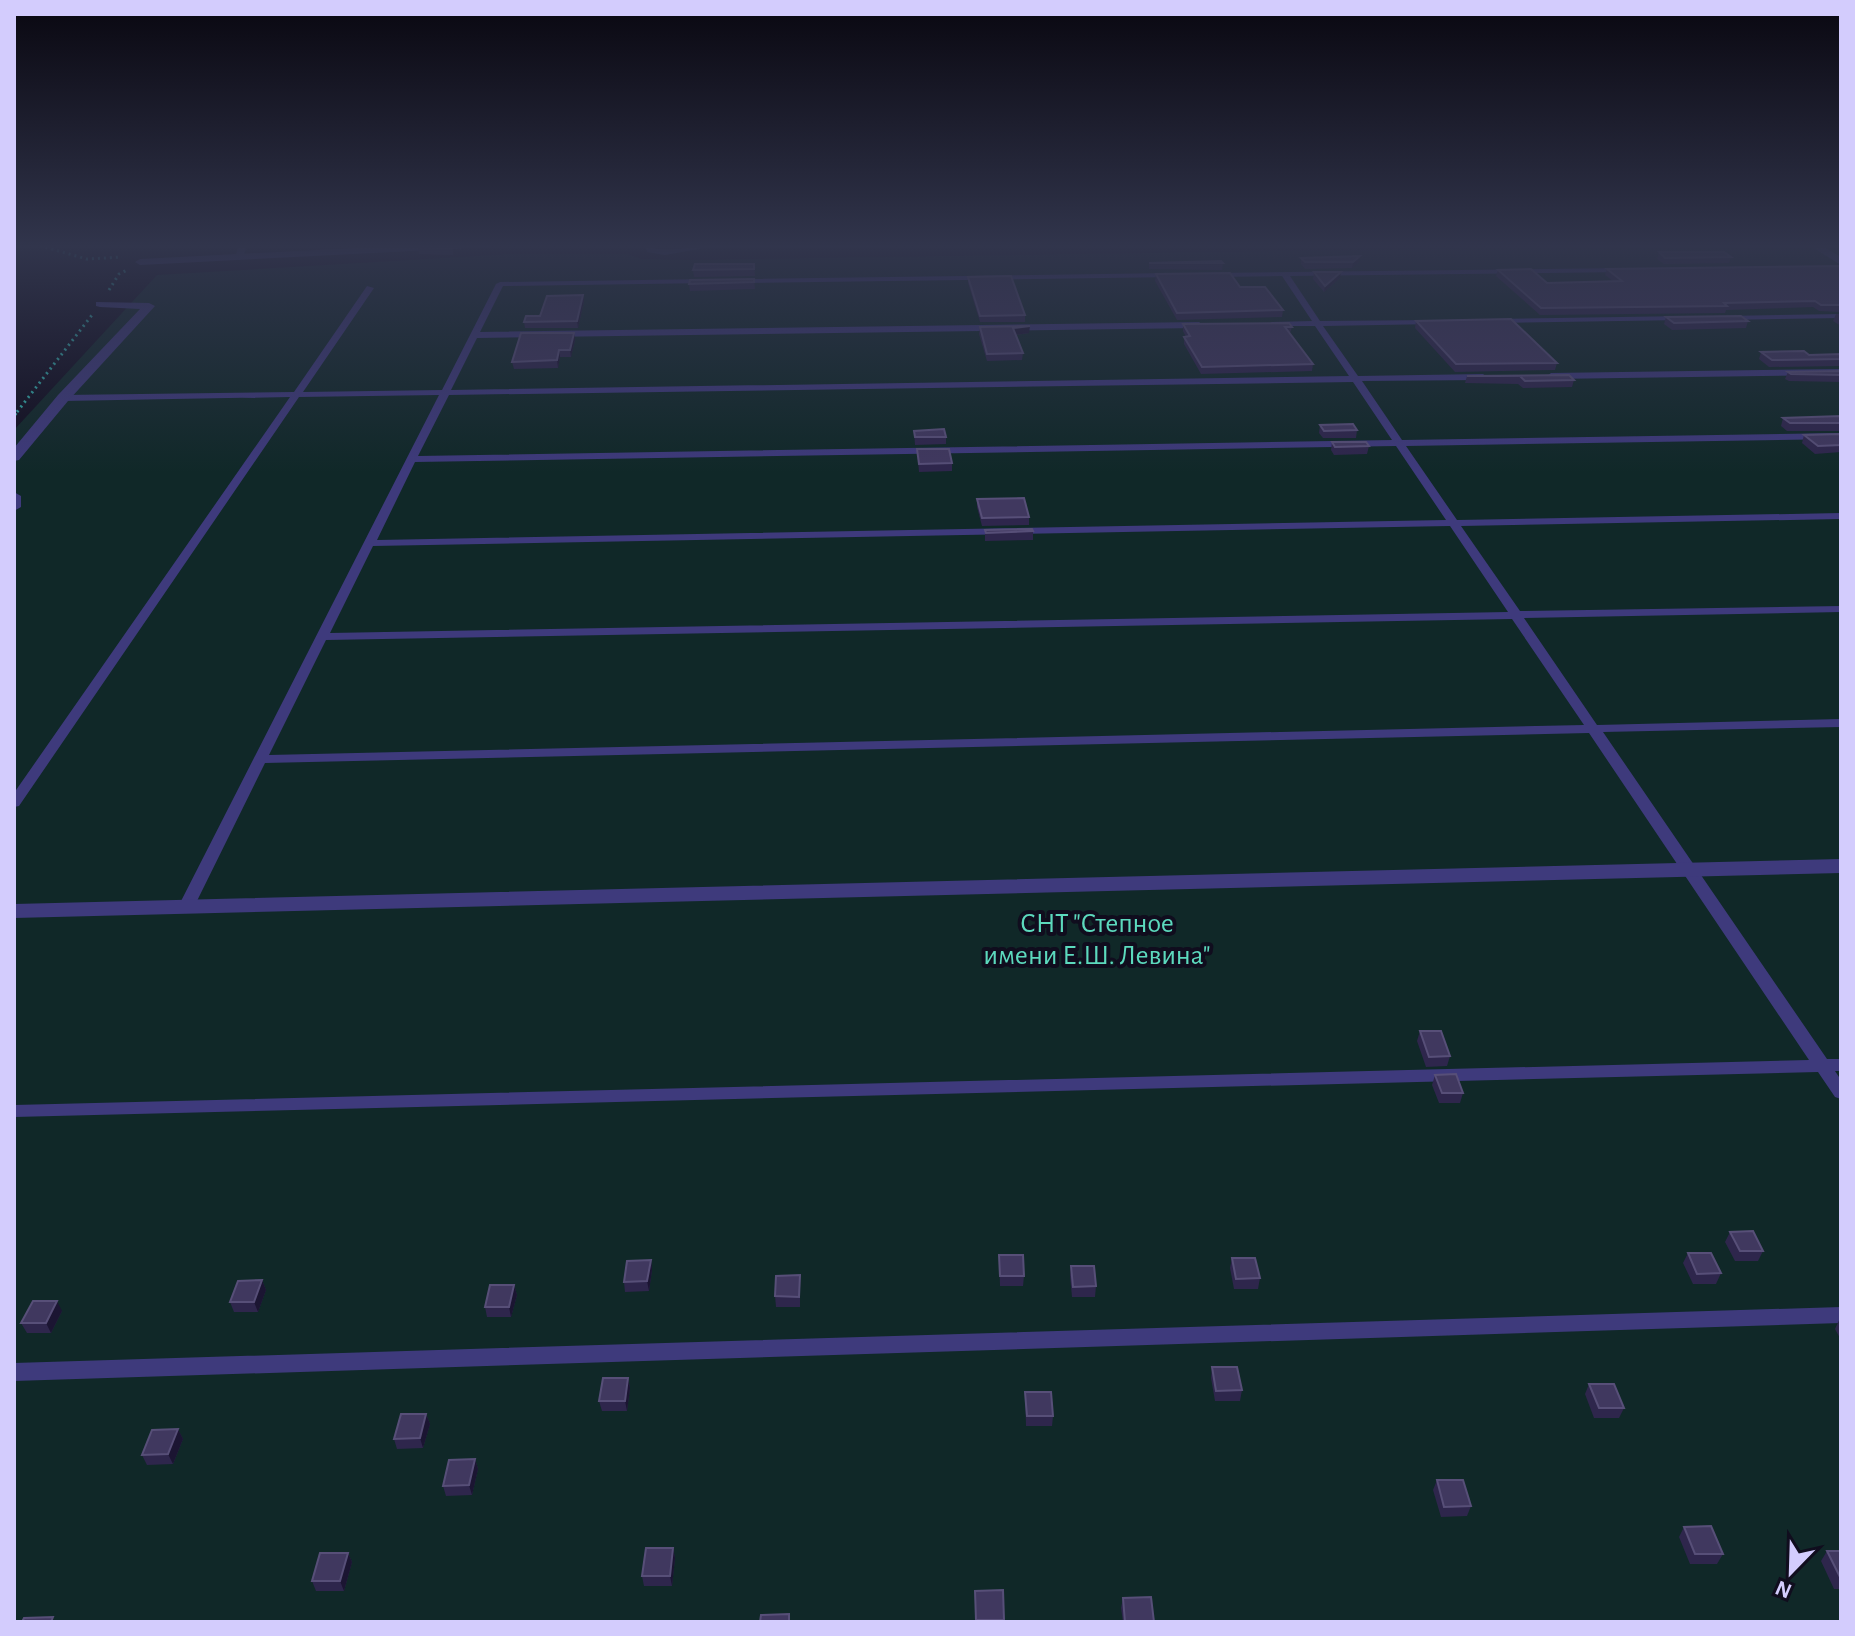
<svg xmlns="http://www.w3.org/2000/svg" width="1855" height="1636" font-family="'Alegreya Sans',sans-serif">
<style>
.green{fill:#102828}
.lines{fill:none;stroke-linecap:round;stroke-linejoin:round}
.path-far1{stroke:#32aba7;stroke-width:3;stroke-dasharray:2 4;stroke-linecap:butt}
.path{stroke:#32aba7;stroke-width:4;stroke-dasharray:3 4;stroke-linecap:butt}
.service{fill:#3e3a7c;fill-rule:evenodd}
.minor{fill:#3e3a7c;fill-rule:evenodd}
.tertiary{fill:#3e3a7c;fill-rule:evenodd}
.wall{fill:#2e264c}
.shaded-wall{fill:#1b1532}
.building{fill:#40385f;stroke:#574f78;stroke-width:2}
.labels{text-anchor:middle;stroke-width:8;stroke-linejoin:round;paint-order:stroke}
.park-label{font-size:28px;fill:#5cd9bd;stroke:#100d1e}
</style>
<rect width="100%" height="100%" fill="#100d1e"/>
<!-- green -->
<path class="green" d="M1731,244h110v1378h-1827v-1192l143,-155 354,-21h116l15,5 45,1z"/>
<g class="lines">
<!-- path-far1 -->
<path class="path-far1" d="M34,244l53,15 35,-2
M109,290l10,-16 10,-5
M17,412l75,-97"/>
<!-- path -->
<path class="path" d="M14,415l4,-5"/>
<!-- service -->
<path class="service" d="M239,244h8l-4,14 -4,2 -4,-2z
M648,244h10l-5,4c24,5 49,-5 74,-4l-62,11 -18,-3 -2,-6z
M1628,268v4h-3l-335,4 30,45 115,-1 4,2 -4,2 -112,2 35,50 125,-2 4,3 -4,3 -121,1 40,59 439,-7v6l-435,7 51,74 384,-7v6l-380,7 59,85 321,-5v6l-317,6 73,107 244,-6v8l-238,5 224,327h14v12h-6l6,9v19l-6,-2 -17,-25 -1804,45v-12l1795,-45 -220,-327 -1324,30 -71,144 -3,3h-10l-3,-3 261,-512 -140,2 -280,409 -5,1v-14l276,-396 -227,4 -5,-3 5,-3 231,-3 73,-106 7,2 -71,104 139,-2 54,-106 4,-2 209,-3 4,2 -4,2 -206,3 -23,46 719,-10 4,3 -4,3 -722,10 -26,52 898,-14 -34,-50h-43l-4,-2 4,-2 40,-1 -30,-45 -69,1h-3v-4zM1353,382l39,58 -974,16 31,-61zM1396,446l50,74 -1069,20 38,-78zM1450,526l58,86 -1178,21 43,-87zM1512,619l72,106 -1315,30 57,-115z
M1173,273h3v4l-439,6 -4,-2 4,-2z
M1841,314v4l-117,2 -4,-2 4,-2z
M1686,316l1,2 -4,2 -187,3 -4,-2 4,-2z
M1841,369v6l-290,4 -4,-3 4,-3z
M1841,1307v16l-1827,58v-18z"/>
<!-- minor -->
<path class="minor" d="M432,244h62l-5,3 -349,18 -5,-3 5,-3z
M1807,244h12l22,13v8z
M96,302l53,1 6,3 -87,95 -49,59 -5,1v-13l44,-53 82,-86 -40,-2 -4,-1z
M14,492l7,4v11l-7,4z
M1841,859v14l-1827,45v-14z"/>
<!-- tertiary -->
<path class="tertiary" d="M684,244h212l-5,3h-202z"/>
</g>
<!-- wall -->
<path class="wall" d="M453,246v9l-34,-1 -1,-7z
M1659,252l72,5 -2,6 -65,1 -7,-5z
M1301,258l58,4 -7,6 -47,1 -4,-5z
M1149,263h74l-1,7 -73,-1z
M754,264l1,12 -61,1 -1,-7z
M1841,266v46l-22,-1 -6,-4 -87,3 -1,3 -185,2 -44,-39 2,-6 49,13 66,-2 -8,-6 2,-6z
M1314,272l26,6 -16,14 -11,-13z
M1156,274l84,13 43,23 -1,7 -105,3 -22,-39z
M968,277l57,38v7h-45l-12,-39z
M754,279l1,10 -65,2 -1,-7z
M583,295l1,6 -6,27h-53l-1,-6 16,-6z
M1836,314h5v12l-8,-5z
M1666,317l82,4 -2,7 -74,2 -8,-6z
M1416,321l141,42 -2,7 -100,2 -40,-44z
M1183,324l109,3 -2,6 23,31 -1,7 -111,3 -17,-30v-7h2l-3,-6z
M980,327l49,6 -13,2 7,18 -1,7 -35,1 -8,-27z
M574,333l1,7 -4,17h-11l-2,11 -44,1 -2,-7z
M1761,352l48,3 32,-1v12l-72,1 -10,-8z
M1841,371v11l-52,-1 -4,-2 3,-7z
M1569,375l5,5 -2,7 -49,1 -5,-4 -53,-1 2,-7z
M1841,416v15h-54l-6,-5 2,-8z
M1320,425l37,5 -1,8h-33l-4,-5z
M914,431l32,6v7l-31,1z
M1841,434v18l-26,2 -13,-11 2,-8z
M1332,442l37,4 -2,8 -33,1 -3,-5z
M917,449l35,14v8l-33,1z
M977,499l52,18v8l-47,1 -5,-19z
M985,530l48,1v9l-48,1z
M1420,1031l30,25 -3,10 -21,1 -9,-26z
M1435,1075l28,18 -3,10h-21l-7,-18z
M1730,1232l33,19 -5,10h-23l-10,-19z
M1688,1253l33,20 -5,11h-23l-10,-21z
M999,1255l25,21 -1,10h-23z
M1232,1258l28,20 -2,11h-24l-4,-21z
M651,1260l1,10 -3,21 -24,1 -1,-10z
M1071,1266l25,20 -1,11h-23l-2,-21z
M800,1275v32h-24l-1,-11z
M262,1280l4,10 -8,22h-24l-4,-10z
M514,1285l3,10 -6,22h-24l-2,-10z
M62,1311l-11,22h-24l-6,-10z
M1840,1318h1v22l-6,-11z
M1212,1367l30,23 -2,11h-25l-4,-23z
M628,1378l2,10 -3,23h-25l-3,-10z
M1589,1384l35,24 -5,10h-25l-9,-24z
M1025,1392l28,24 -1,10h-26z
M426,1414l4,10 -7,24 -26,1 -3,-10z
M178,1429l5,10 -10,25 -26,1 -5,-10z
M475,1459l3,10 -6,26 -26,1 -3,-10z
M1437,1480l34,26 -4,10 -26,1 -8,-27z
M1684,1527l39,27 -6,10h-27l-11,-27z
M673,1548l2,10 -3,28h-28l-2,-10z
M1827,1551h14v38h-7l-13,-28z
M348,1553l4,9 -8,29h-28l-4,-10z
M1003,1590l1,32h-29v-31z
M1123,1598l31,24h-31l-2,-14z"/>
<!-- shaded-wall -->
<path class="shaded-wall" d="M1360,256l-1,6 -7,6 1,-6z
M1341,272l-1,6 -16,14 1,-6z
M583,295l1,6 -6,27 -1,-7z
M1030,326l-1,7 -16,2v-7z
M574,333l1,7 -4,17 -1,-7z
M559,350l1,7 -2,11 -1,-8z
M651,1260l1,10 -3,21 -2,-10z
M262,1280l4,10 -8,22 -4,-10z
M514,1285l3,10 -6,22 -2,-10z
M57,1301l5,10 -11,22 -5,-10z
M628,1378l2,10 -3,23 -2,-10z
M426,1414l4,10 -7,24 -3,-10z
M178,1429l5,10 -10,25 -5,-10z
M475,1459l3,10 -6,26 -3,-10z
M673,1548l2,10 -3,28 -2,-10z
M348,1553l4,9 -8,29 -4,-10z"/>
<!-- building -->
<path class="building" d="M453,246l-1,2 -34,-1z
M1659,252h65l7,5 -66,1z
M1360,256l-7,6h-48l-4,-4z
M1221,261l2,2h-74z
M695,264h59v5l-61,1z
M1841,266v39h-20l-6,-4 -91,2 3,3 -186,2 -43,-38 33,-1 16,14 75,-2 -15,-12z
M1314,272h27l-16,14z
M1230,273l10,14h25l18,23 -106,3 -21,-39z
M1011,276l14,39 -45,1 -12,-39z
M754,279v3l-65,2 1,-4z
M583,295l-6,26 -53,1 2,-6h14l7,-20z
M1741,316l7,5 -74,2 -8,-6z
M1511,319l46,44 -101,1 -40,-43z
M1289,323l3,4h-7l28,37 -111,3 -18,-30 6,-1 -7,-12z
M1030,326l-17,2 10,25 -36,1 -7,-27z
M521,333h53l-4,17h-11l-2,10 -45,2z
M1804,351l5,4 32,-1v5l-69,1 -11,-8z
M1841,371v4l-50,-1 -3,-2z
M1569,375l5,5 -49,1 -5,-5h-53z
M1841,416v7h-51l-7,-5z
M1353,424l4,6 -33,1 -4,-6z
M944,429l2,8h-31l-1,-6z
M1841,434v11l-23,1 -14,-11z
M1332,442h34l3,4 -34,1z
M917,449h32l3,14 -33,1z
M1024,498l5,19 -47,1 -5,-19z
M1032,529l1,2 -47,2 -1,-3z
M1420,1031h21l9,25 -21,1z
M1456,1074l7,19h-21l-7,-18z
M1753,1231l10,20h-23l-10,-19z
M1688,1253h23l10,20 -24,1z
M999,1255h24l1,21h-24z
M1232,1258h23l5,20 -24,1z
M651,1260l-4,21 -23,1 3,-21z
M1071,1266h23l2,20 -23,1z
M800,1275l-1,22 -24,-1 1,-20z
M262,1280l-8,22h-24l8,-21z
M490,1285h24l-5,22h-24z
M33,1301h24l-11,22h-25z
M1212,1367h25l5,23 -26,1z
M603,1378h25l-3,23h-26z
M1589,1384h25l10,24h-25z
M1025,1392h26l2,24h-26z
M401,1414h25l-6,24 -26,1z
M178,1429l-10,25 -26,1 10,-25z
M475,1459l-6,26 -26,1 6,-26z
M1437,1480h26l8,26 -27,1z
M1711,1526l12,28h-28l-11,-27z
M646,1548h27l-3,28h-28z
M1827,1551h14v28z
M320,1553h28l-8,28h-28z
M1003,1590l1,30h-28l-1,-29z
M1151,1597l3,25h-29l-2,-24z
M789,1614v8h-29l1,-7z
M53,1617l-2,5h-29l2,-4z"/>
<!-- sky -->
<linearGradient id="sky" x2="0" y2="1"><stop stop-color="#090710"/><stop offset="0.52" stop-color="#31354c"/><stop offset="1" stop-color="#31354c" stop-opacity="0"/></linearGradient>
<rect width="1855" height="473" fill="url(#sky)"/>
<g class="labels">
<!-- park labels -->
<g class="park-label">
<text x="1097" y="932">СНТ "Степное<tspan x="1097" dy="32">имени Е.Ш. Левина"</tspan></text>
</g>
</g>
<!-- border -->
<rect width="1855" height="1636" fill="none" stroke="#d3ccfd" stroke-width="32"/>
<!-- north arrow -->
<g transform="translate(1791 1572) rotate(203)" stroke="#100d1e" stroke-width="6" paint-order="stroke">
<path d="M0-6L14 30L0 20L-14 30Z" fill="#d3ccfd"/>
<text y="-12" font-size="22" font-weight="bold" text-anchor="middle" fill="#d3ccfd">N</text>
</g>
</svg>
